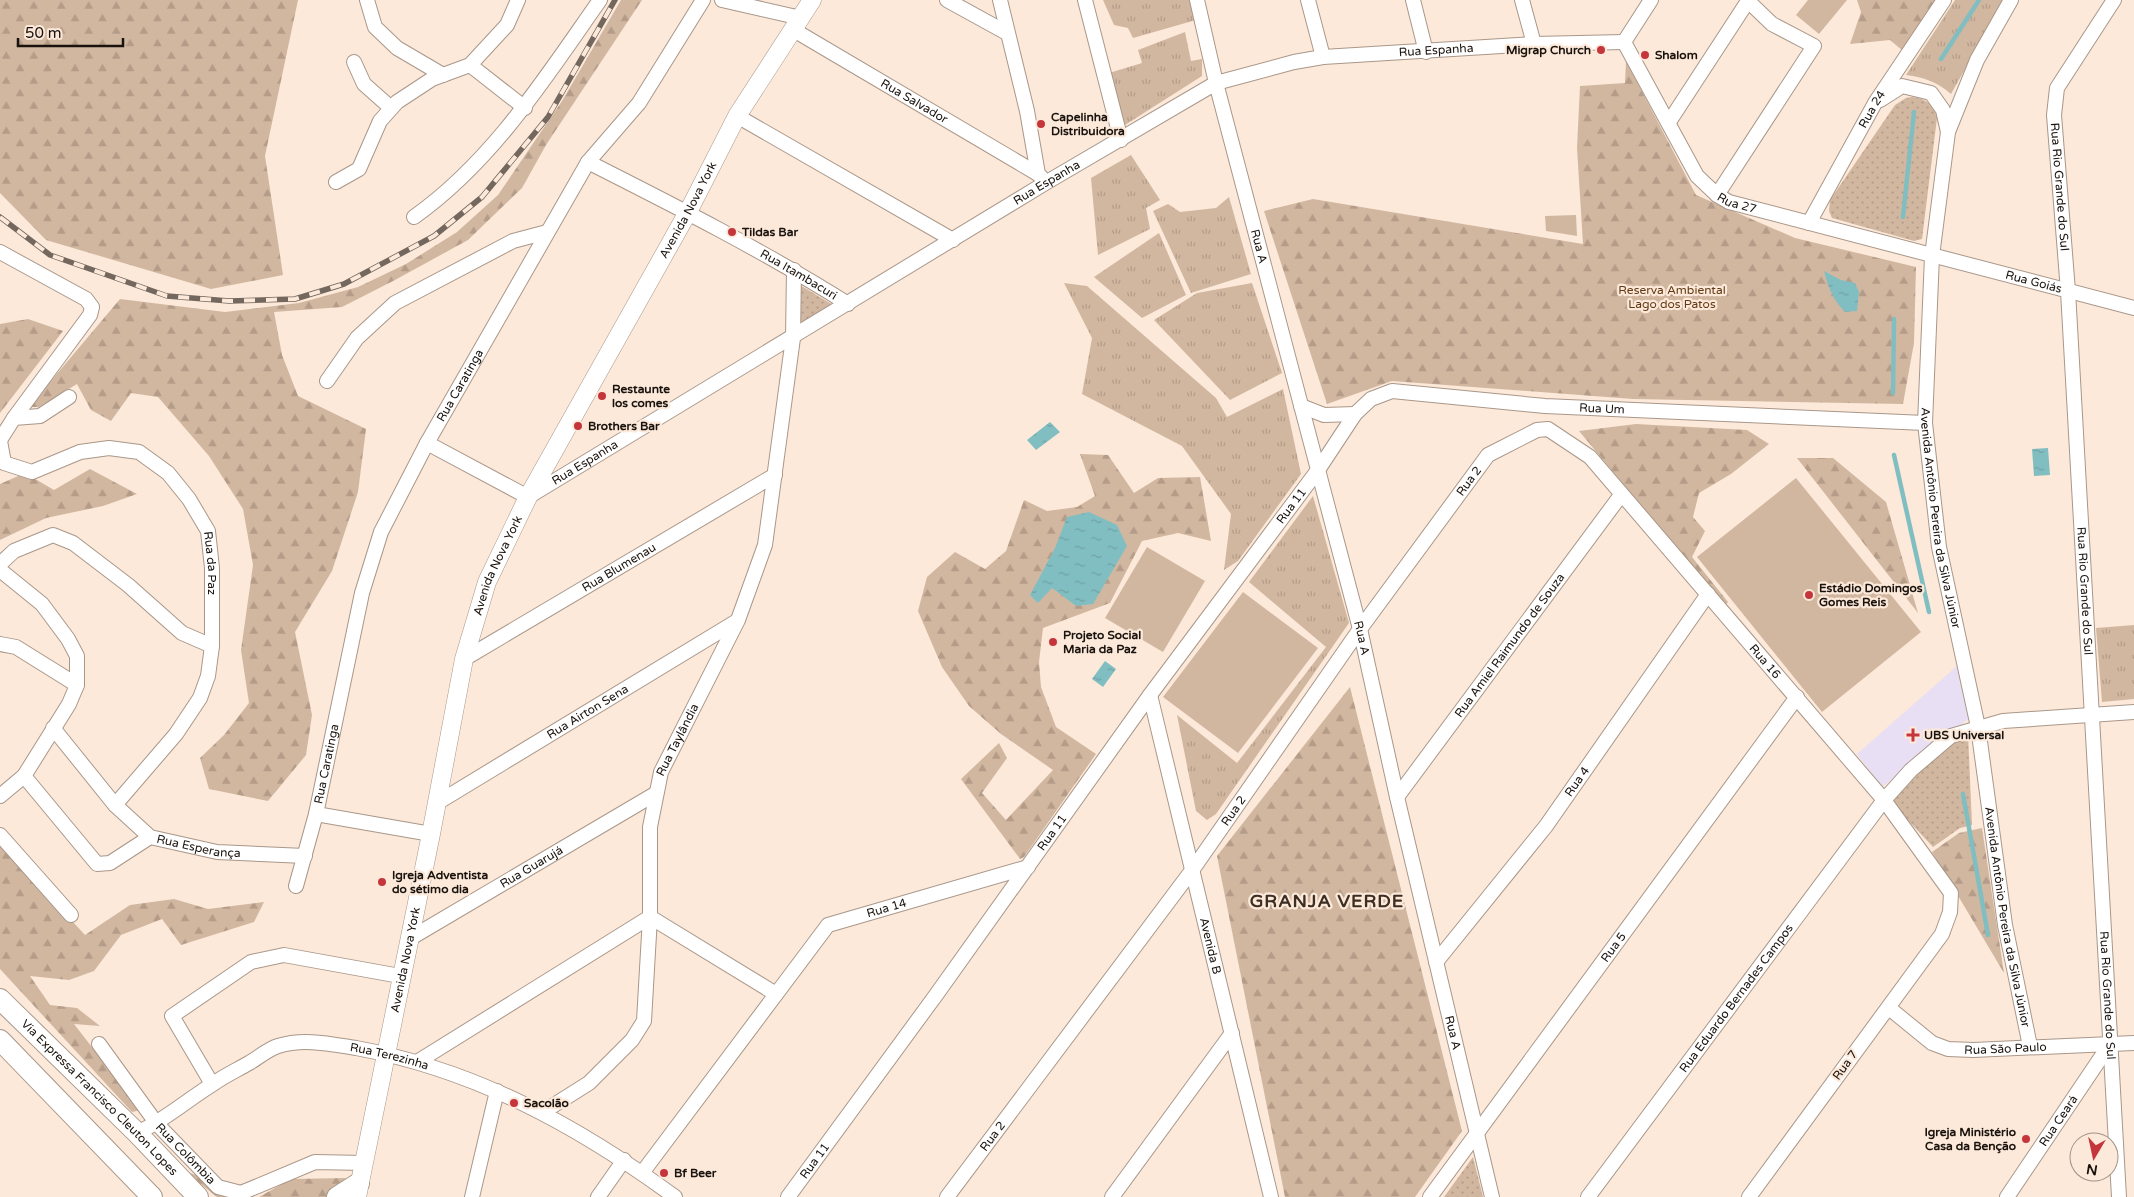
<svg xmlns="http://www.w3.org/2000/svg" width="2134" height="1197" font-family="'Varela Round',sans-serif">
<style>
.medical{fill:#e8dff4}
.grass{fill:url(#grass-tufts)}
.forest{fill:url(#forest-firs)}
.park{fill:url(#park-dots)}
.pitch{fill:#d2b7a0}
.water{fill:url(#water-ripples)}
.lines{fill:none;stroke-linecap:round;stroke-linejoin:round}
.stream{stroke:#81bec1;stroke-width:4.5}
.minor-casing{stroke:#a99789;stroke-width:16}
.major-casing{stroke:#a99789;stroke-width:19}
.highway-casing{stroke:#a99789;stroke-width:22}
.minor{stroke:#fff;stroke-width:14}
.major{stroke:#fff;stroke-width:18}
.highway{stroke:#fff;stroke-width:20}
.rail-casing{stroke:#73675e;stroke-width:5.5}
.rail{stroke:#fce9da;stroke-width:4;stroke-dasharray:11;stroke-linecap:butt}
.poi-dot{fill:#c4353c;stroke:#fce9da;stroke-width:2}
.labels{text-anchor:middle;stroke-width:4.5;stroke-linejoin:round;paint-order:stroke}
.poi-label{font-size:12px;font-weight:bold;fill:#19120d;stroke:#fce9da;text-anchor:start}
.street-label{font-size:12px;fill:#19120d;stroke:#fce9da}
.park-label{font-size:12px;fill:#613a15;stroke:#fce9da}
.district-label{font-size:18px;font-weight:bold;letter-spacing:1px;fill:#3c2e22;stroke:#fce9da}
</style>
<defs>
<pattern id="grass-tufts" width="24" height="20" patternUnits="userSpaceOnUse" patternTransform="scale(1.25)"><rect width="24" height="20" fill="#d2b7a0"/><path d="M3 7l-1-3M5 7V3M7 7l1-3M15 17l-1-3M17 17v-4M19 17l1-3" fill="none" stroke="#b49c89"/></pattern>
<pattern id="forest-firs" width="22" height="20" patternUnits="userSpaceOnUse" patternTransform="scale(1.25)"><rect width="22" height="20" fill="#d2b7a0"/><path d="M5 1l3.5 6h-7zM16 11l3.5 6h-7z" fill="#b49c89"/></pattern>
<pattern id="park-dots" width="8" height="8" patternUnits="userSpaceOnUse" patternTransform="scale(1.25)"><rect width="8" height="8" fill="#d2b7a0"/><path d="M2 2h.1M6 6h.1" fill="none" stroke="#b49c89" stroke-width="1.8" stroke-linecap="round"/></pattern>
<pattern id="water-ripples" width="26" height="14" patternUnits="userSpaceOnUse" patternTransform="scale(1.25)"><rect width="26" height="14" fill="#81bec1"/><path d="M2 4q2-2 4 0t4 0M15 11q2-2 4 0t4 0" fill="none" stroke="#6fa2a5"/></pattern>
</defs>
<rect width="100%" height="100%" fill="#fce9da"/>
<!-- medical -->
<path class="medical" d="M1957,666l14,51 -89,70 -25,-33z"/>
<!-- grass -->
<path class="grass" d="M1103,0h86l7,20 -63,18 -5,-10 -14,-3z
M1955,0h49l-53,94c-14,-12 -27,-17 -45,-19z
M1185,32l6,29 11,-2v17l-77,49 -16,-52 33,-10 -4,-13z
M1131,155l29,45 -14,8 4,21 -52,26 -7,-77z
M1229,197l22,77 -60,19 -38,-82 15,-7 12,8 36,-4z
M1159,233l27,62 -44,23 -48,-41z
M1064,283l23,3 129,112 11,19 56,-28 18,85 -63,87 -14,9 7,-56 -49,-68 -100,-52 10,-56z
M1252,283l30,90 -52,27 -76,-80 43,-27z
M1313,496l36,127 -133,191 -9,6 -11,-9 -19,-96 60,48 89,-116 -77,-65z
M2134,625v74l-32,3 -6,-74z"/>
<!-- forest -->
<path class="forest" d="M0,0h298l-33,156 18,119 -72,14 -165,-49 -46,-47z
M621,0h21l-96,145 -24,43 -54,52 -73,40 -53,27 -68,5 8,43 16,41 68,33 -8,63 -26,79 -37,61 17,83 -6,40 -38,46 -59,-12 -9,-31 24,-23 25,-32 -8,-53 12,-85 -10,-56 -34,-53 -51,-59 -27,-4 -20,28 -20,-11 -14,-26 -38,23h-10l91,-108 105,13 74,-9 59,-16 48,-23 51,-32 41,-37 64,-94z
M1857,0h80l-34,51 -13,-11 -40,4 11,-32z
M1626,61l70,134 99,43 121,29 -2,76 -11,61 -270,-5 -241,-18 -65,23 -63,-193 49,-12 270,45 -6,-96 3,-62 45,-3z
M28,319l35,12 -63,82v-89z
M1636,424l111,6 22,14 -38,30 -32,19 -6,24 12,14 -13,26 36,45 -3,4 -146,-175z
M1080,454l28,1 26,38 24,-15 42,-1 11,64 -33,-8 -36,8 -32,62 -67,25 -4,34 2,25 15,40 40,27 -72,103 -4,2 -59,-80 38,-36 8,15 -25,35 24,27 47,-50 -52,-36 -32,-28 -27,-39 -24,-56 9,-34 28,-25 30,17 21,-18 18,-51 23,11 30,-4 18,-11z
M1797,458h36l53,44 32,111z
M90,469l47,25 -34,12 -57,12 -46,22v-56l25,-11 29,17z
M1350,687l112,444 -47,66h-130l-68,-341z
M1982,828l22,145 -72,-121 27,-19z
M0,843l85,92 45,-30 44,-6 34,10 56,-7 -10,20 -73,23 -19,-26 -41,16 -27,36 -25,9 -39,-4 20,29 27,3 23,18 -26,-2 67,86 -9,2 -132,-143z
M184,1171l12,4 16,15 19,7h-14z
M346,1178l-20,19h-67l32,-18z"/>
<!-- park -->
<path class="park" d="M1912,97c14,1 22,8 25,21l-15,121 -8,2 -82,-23 -3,-7 1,-11 65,-95 11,-7z
M800,285l33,20 -34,22z
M1968,734l4,91 -12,3 -27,19 -44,-47 55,-59z
M1473,1157l10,40h-39z"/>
<!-- pitch -->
<path class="pitch" d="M1808,0h39l-28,34 -23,-19z
M1576,215l1,21 -31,-5 -1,-15z
M1796,478l125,154 -99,80 -125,-155z
M1147,547l58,34 -42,71 -58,-34z
M1243,592l75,56 -80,105 -75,-56z"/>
<!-- water -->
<path class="water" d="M1824,271l17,9 14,3 4,9 -2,19 -12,1c-12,-12 -17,-25 -21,-41z
M1050,422l10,10 -24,18 -9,-10z
M2048,448l2,27 -16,1 -2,-27z
M1089,512l28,13 10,21 -34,58 -17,2 -24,-18 -14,15 -8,-8 25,-47 12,-31z
M1105,661l11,8 -13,18 -11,-8z"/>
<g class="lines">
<!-- stream -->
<path class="stream" d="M1941,59l38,-59
M1903,217l11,-105
M1893,393l1,-74
M1894,455l35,157
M1963,794l25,141"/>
<!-- minor casing -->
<g class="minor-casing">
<g id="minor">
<path d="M367,0l8,27 22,21 46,27"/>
<path d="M722,0l79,18"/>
<path d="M947,0l60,33"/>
<path d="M1000,0l27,111 11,63 4,4"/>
<path d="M1085,0l36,140"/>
<path id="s1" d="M1197,0l19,83 144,546 37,168 95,400"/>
<path d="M1308,0l15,57"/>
<path d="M1413,0l13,52"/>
<path d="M1522,0l12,44"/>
<path id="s2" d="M2011,0l-34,60 -29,72 -16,124 -7,167 14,124 39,180 27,198 25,121"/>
<path id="s3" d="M2114,0l-57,88 -3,27 14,176 51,906"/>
<path id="s4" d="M792,29l246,145"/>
<path id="s5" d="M1624,42l73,134 20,19 12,7 405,106"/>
<path d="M1624,42l27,-42"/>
<path d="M354,62l10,22 27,24"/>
<path d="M470,65l55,43"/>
<path d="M1880,100l22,-14 29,7 12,17 5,22"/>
<path d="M737,116l216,124"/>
<path d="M1669,122l79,-121 24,23 42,22 -97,149"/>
<path id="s6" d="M588,162c89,45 176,89 260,142"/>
<path d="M336,182l23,-13 21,-48 17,-19 35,-23 38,-14 37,-40 11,-25"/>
<path d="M414,217c79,-56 131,-139 186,-217"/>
<path id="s7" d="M1809,223l66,-120 69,-103"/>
<path d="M0,252l86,47 6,8 -2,8 -76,103"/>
<path d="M327,381l30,-43 38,-35 118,-62 34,-9"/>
<path d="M1301,406l23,9 31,-1"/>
<path d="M0,440l14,-22 26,-2 29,-19"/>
<path id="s8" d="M0,441l4,22 28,9 48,-20 29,-4 30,4 29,21 21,26 19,32 4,37v78l-4,30 -8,22 -24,36 -61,71"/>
<path id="s9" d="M427,443l101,54 519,-315 169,-99 78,-21 29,-5 211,-13 90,-2"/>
<path d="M0,564l14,-13 39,-16 20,8 55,42 54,48 30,13"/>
<path d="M0,570l42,34 26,35 9,17v29l-8,19 -45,72 -24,20"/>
<path d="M0,644l16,3 61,38"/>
<path id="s10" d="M464,659l311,-184"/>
<path id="s11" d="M1150,695l121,502"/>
<path id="s12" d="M53,728l62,77 35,32 67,15 88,4"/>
<path d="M24,776l73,88 13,-1 40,-26"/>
<path id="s13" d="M1397,797l224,-302"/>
<path id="s14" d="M437,803l300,-182"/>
<path d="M316,814l115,20"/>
<path d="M0,835l71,80"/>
<path id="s15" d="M296,886l20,-72 46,-221 19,-61 46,-89 161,-281 51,-59 64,-103"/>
<path d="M650,917l126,77"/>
<path id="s16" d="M409,939l246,-145"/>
<path id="s17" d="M1436,962l110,-136 162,-232"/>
<path id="s18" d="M1889,1008l43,35 16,6 25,1 161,-7"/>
<path id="s19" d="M99,1044l58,80 61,63 23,6 74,-31 49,1"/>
<path d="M417,1062l233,-145"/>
<path d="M212,1084l-40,-68 79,-54 33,-7 116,21"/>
<path id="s20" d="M543,1112l46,-29 43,-43 12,-19 6,-104v-90l11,-55 77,-152 27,-75 28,-207 1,-68"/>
<path id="s21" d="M137,1133c28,-13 50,-33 76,-49 11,-8 24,-14 36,-21 9,-5 19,-14 29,-17 26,-8 52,-2 78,2 120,22 222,78 319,149"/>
<path id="s22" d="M642,1173l186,-248 200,-58"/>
<path d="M472,1197l25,-106"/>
<path d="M598,1197l26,-37"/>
<path id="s23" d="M788,1197l148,-202 214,-300 168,-225 37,-56 16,-15 21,-8 153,15 380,17"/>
<path id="s24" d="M947,1197l246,-328 167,-240 128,-174 49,-25 11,-1 42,28 294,343 67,93 -1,19 -8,22 -193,263"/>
<path d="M1112,1197l120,-164"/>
<path id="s25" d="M1430,1197l367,-500"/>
<path id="s26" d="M1588,1197l296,-397 27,-30 40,-34 52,-15 131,-9"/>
<path id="s27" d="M2007,1197l103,-153"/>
</g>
</g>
<!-- major casing -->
<g class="major-casing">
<g id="major">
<path id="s28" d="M357,1197l74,-363 33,-175 23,-77 41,-85 160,-285 49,-96 75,-116"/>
</g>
</g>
<!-- highway casing -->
<g class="highway-casing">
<g id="highway">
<path id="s29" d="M0,999l137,134 61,64"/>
<path d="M0,1040l152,157"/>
<path d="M337,1197l22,-14"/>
</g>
</g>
<!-- minor -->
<use href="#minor" class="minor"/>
<!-- major -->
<use href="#major" class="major"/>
<!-- highway -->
<use href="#highway" class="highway"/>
<!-- rail casing -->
<g class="rail-casing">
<path id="rail" d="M0,217l50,38 117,41 62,5 66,-2 49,-15 90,-48 48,-39 66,-80 67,-117"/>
</g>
<!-- rail -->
<use href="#rail" class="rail"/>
</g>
<!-- markers -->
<g class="poi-dot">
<circle cx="1601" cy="50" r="5"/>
<circle cx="1645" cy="55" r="5"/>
<circle cx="1041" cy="124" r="5"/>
<circle cx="732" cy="232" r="5"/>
<circle cx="602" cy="396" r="5"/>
<circle cx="578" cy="426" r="5"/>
<circle cx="1809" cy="595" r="5"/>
<circle cx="1053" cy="642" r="5"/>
<path d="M1910.5 727.5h5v5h5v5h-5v5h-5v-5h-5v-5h5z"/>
<circle cx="382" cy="882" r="5"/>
<circle cx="514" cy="1103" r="5"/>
<circle cx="2026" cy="1139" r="5"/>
<circle cx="664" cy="1173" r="5"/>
</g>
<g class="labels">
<!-- poi labels -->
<g class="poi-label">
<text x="1591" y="54" text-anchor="end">Migrap Church</text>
<text x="1655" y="59">Shalom</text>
<text x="1051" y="121">Capelinha<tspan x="1051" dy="14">Distribuidora</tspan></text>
<text x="742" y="236">Tildas Bar</text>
<text x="612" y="393">Restaunte<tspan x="612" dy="14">los comes</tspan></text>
<text x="588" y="430">Brothers Bar</text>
<text x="1819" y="592">Estádio Domingos<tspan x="1819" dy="14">Gomes Reis</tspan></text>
<text x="1063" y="639">Projeto Social<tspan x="1063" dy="14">Maria da Paz</tspan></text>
<text x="1924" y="739">UBS Universal</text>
<text x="392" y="879">Igreja Adventista<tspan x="392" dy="14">do sétimo dia</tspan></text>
<text x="524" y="1107">Sacolão</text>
<text x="2016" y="1136" text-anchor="end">Igreja Ministério<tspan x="2016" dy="14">Casa da Benção</tspan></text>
<text x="674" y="1177">Bf Beer</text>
</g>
<!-- street labels -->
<g class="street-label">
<text dy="4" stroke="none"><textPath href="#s9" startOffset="1141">Rua Espanha</textPath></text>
<text dy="4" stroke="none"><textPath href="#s4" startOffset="142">Rua Salvador</textPath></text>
<text dy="4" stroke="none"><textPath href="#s7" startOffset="130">Rua 24</textPath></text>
<text dy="4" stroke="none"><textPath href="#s9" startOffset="721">Rua Espanha</textPath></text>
<text dy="4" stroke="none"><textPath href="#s3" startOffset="204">Rua Rio Grande do Sul</textPath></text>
<text dy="4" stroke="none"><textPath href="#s5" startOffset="202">Rua 27</textPath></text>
<text dy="4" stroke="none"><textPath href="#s28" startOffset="1052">Avenida Nova York</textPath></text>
<text dy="4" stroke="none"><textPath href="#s1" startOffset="254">Rua A</textPath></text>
<text dy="4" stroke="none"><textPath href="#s6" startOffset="239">Rua Itambacuri</textPath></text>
<text dy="4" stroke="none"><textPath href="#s5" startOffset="509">Rua Goiás</textPath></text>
<text dy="4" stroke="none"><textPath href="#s15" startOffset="531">Rua Caratinga</textPath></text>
<text dy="4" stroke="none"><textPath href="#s23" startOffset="1222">Rua Um</textPath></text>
<text dy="4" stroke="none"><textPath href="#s9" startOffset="181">Rua Espanha</textPath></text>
<text dy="4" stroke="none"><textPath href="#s24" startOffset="886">Rua 2</textPath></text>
<text dy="4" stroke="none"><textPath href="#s23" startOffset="855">Rua 11</textPath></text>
<text dy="4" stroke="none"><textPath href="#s2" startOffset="535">Avenida Antônio Pereira da Silva Júnior</textPath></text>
<text dy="4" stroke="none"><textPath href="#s8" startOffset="302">Rua da Paz</textPath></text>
<text dy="4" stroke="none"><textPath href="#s28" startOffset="648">Avenida Nova York</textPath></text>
<text dy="4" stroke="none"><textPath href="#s10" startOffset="180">Rua Blumenau</textPath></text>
<text dy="4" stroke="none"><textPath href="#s3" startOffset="609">Rua Rio Grande do Sul</textPath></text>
<text dy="4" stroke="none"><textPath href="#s1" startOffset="659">Rua A</textPath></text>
<text dy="4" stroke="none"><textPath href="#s13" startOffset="189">Rua Amiel Raimundo de Souza</textPath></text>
<text dy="4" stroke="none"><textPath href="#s24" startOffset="1304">Rua 16</textPath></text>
<text dy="4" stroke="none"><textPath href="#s14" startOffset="176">Rua Airton Sena</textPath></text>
<text dy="4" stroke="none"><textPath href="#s20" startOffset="424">Rua Taylândia</textPath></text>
<text dy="4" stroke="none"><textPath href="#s15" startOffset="126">Rua Caratinga</textPath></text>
<text dy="4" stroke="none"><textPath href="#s17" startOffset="229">Rua 4</textPath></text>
<text dy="4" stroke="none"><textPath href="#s24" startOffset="481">Rua 2</textPath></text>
<text dy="4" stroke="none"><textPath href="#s23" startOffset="450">Rua 11</textPath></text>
<text dy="4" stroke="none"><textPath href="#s12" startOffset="196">Rua Esperança</textPath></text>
<text dy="4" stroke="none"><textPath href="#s16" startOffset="142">Rua Guarujá</textPath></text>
<text dy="4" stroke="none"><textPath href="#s22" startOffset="371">Rua 14</textPath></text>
<text dy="4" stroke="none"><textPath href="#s2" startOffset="940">Avenida Antônio Pereira da Silva Júnior</textPath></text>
<text dy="4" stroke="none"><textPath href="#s11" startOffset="258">Avenida B</textPath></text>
<text dy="4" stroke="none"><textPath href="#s25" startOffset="310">Rua 5</textPath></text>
<text dy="4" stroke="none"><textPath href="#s28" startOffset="242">Avenida Nova York</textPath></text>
<text dy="4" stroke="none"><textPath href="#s3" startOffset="1014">Rua Rio Grande do Sul</textPath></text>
<text dy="4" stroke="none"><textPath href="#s26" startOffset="248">Rua Eduardo Bernades Campos</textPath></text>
<text dy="4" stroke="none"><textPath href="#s1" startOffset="1064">Rua A</textPath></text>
<text dy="4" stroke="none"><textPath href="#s18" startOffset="130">Rua São Paulo</textPath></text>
<text dy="4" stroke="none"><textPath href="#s21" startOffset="279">Rua Terezinha</textPath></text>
<text transform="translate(1845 1065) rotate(-54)" y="4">Rua 7</text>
<text dy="4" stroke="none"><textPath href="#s29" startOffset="140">Via Expressa Francisco Cleuton Lopes</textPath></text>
<text dy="4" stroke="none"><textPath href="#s27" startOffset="92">Rua Ceará</textPath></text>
<text dy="4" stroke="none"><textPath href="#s24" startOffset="76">Rua 2</textPath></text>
<text dy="4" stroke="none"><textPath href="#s19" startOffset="140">Rua Colômbia</textPath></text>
<text dy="4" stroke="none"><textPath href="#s23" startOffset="45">Rua 11</textPath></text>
</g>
<!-- park labels -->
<g class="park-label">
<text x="1672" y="294">Reserva Ambiental<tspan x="1672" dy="14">Lago dos Patos</tspan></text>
</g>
<!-- district labels -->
<g class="district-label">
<text x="1327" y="907">GRANJA VERDE</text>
</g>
</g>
<!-- north arrow -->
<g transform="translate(2094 1157) rotate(189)"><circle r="24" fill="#fce9da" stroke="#a19388"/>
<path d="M0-4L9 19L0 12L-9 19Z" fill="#c4353c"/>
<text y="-8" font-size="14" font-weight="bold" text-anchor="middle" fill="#19120d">N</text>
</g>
<!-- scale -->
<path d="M18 38v8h105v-8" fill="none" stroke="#19120d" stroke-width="2.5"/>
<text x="25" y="38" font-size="15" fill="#19120d" stroke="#fce9da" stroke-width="4" paint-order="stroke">50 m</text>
</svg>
